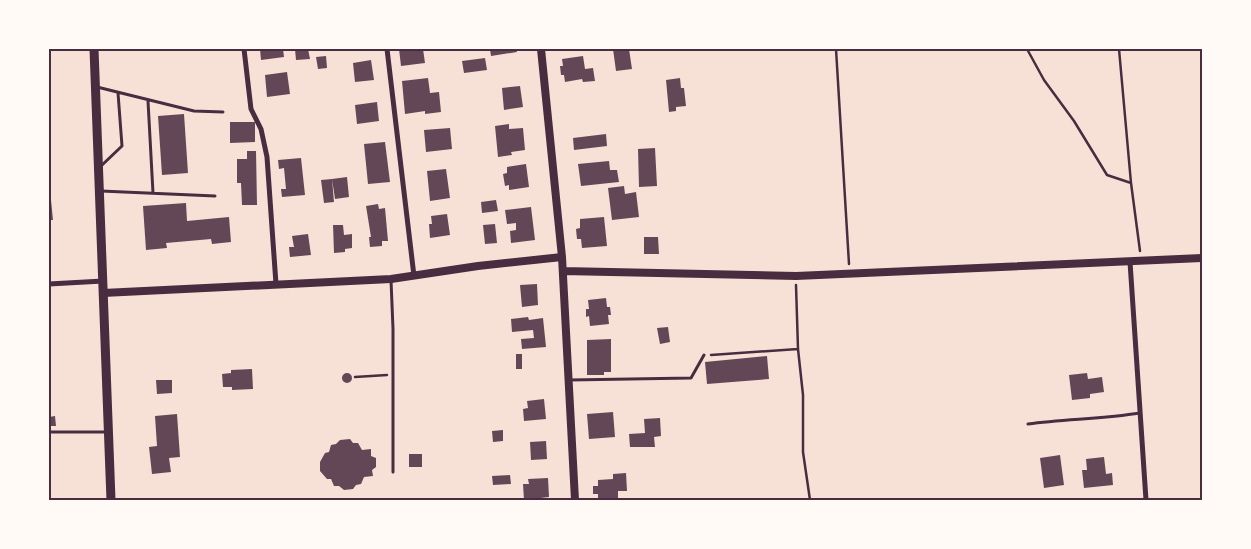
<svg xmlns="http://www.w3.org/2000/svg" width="1251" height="549" font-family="'Work Sans',sans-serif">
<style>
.building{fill:#644757}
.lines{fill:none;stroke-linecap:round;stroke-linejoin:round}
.path{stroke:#4a2c40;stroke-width:2.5}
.service{stroke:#4a2c40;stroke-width:3}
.minor{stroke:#4a2c40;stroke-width:5}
.tertiary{stroke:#4a2c40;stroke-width:8}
.secondary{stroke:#4a2c40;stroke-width:9}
.neatline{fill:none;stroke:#4a2c40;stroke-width:2}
</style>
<rect width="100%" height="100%" fill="#f7e1d7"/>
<!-- building -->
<path class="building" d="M260,49h23l1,8 -23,3z
M295,49h13l2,10 -14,1z
M399,49h24l2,14 -24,3z
M490,49h26l1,3 -26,4z
M613,49h16l3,20 -16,2z
M326,56l1,12 -9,1 -2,-12z
M583,56l2,13 8,-1 2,13 -12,1 -1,-3 -17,3 -1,-7h-3l-1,-9h3l-1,-7z
M485,58l2,12 -23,3 -2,-12z
M371,60l3,20 -19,2 -2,-19z
M287,72l3,22 -23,3 -2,-22z
M428,78l2,15 9,-1 2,20 -16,2v-3l-20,3 -3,-33z
M680,78l1,10h3l2,18 -10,1v4l-7,1 -3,-32z
M520,86l3,21 -19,3 -2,-22z
M377,102l2,19 -22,3 -2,-19z
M184,114l4,59 -26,2 -4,-59z
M230,122h25v20l-25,1z
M509,124v5l14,-1 2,22 -14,2 1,3 -14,2 -3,-31z
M450,128l2,21 -26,3 -2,-22z
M606,134l1,12 -33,4 -1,-12z
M385,142l5,40 -22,2 -4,-40z
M655,148l2,38 -18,1 -1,-38z
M247,151h9l1,54h-15l-1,-22h-4v-24h10z
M301,158l4,37 -23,2 -1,-8h5l-2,-21 -5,1 -1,-9z
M609,161l1,9h7l2,12 -38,4 -3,-22z
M526,164l3,23 -20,3v-5l-4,1 -2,-12 4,-1v-6z
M446,169l4,29 -20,3 -3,-30z
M347,177l2,20 -14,2 -3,-20z
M332,179l2,23 -10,1 -3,-23z
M624,186l1,8 11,-2 3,25 -27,3 -4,-32z
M49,190h1l3,30h-4z
M496,200l2,11 -16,2 -1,-11z
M186,203l1,18 42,-4 2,25 -19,2 -1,-5 -45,4 1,5 -21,2 -3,-44z
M378,204l1,5 6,-1 3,33h-6v5l-12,1 -1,-10h2l-5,-31z
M531,207l4,33 -24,3 -1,-12 6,-1v-7l-9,1 -2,-14z
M447,214l3,21 -20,3 -1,-14h3l-1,-8z
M604,217l3,29 -25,2 -1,-9h-4l-1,-10 4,-1v-9z
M495,224l2,19 -12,1 -2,-19z
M333,225h10l1,10 8,-1v14l-7,1v3l-11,1z
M308,234l3,21 -21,2 -1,-10h5l-2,-11z
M644,237h14l1,17h-15z
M537,284l1,21 -16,2 -2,-22z
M606,298l1,9h3l1,8h-3l1,9 -19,2 -1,-10 -3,1v-8h3l-1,-9z
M528,317l1,3 14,-2 3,29 -24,2 -1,-10 13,-1 -1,-8 -21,2 -1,-13z
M668,327l2,15 -10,2 -3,-16z
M611,339v33h-7v3h-17v-35z
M516,354h6v15h-6z
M767,356l2,23 -62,5 -2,-22z
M252,369l1,20 -21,1v-3h-9l-1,-13 9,-1v-3z
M1087,373l1,6 14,-2 2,15 -14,2v4l-18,2 -3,-25z
M342 378a5 5 0 1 1 10 0a5 5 0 1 1-10 0Z
M156,380h16v13l-15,1z
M544,399l2,20 -22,2 -1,-12 5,-1 -1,-7z
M613,412l2,25 -26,2 -2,-25z
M177,414l3,43 -11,1 2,14 -19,2 -3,-27 8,-1 -2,-30z
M55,416l1,10h-7v-9z
M660,418l1,18 -7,1 1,10h-25l-1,-13 16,-1 -1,-14z
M503,430v11l-10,1 -1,-11z
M350,439l3,4h5l4,7 9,-1v7l5,2v9l-4,3 1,6 -9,1 -3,7 -5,1 -3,4 -9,1 -5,-4h-5l-3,-7h-4l-7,-8v-9l5,-9 4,-1 2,-7 5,-1 4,-4z
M546,441l1,18 -16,1 -1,-18z
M409,454h13v13h-13z
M1060,455l4,30 -20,3 -4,-30z
M1104,457l2,17 6,-1 1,12 -29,3 -2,-18h5l-1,-11z
M626,473l1,18h-9v8l-20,1v-6h-5v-8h5v-6l15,-1v-5z
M510,475l1,9 -18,1 -1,-9z
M548,478l1,19 -25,3 -1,-16h6l-1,-5z"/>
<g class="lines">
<!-- path -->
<path class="path" d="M836,49l13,215
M1027,49l17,31 30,41 33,54 24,8
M1119,49l12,134 9,68
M796,285l2,64 5,46v57l7,48
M711,355l87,-6
M355,377l32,-2"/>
<!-- service -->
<path class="service" d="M97,87l97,24 29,1
M148,101l5,92
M101,166l21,-20 -4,-53
M101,191l114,5
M391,280l2,49v143
M569,380l122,-2 13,-23
M1028,424c37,-5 75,-5 112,-11
M49,432h59"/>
<!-- minor -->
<path class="minor" d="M244,49l7,60 10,20 6,28 9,127
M387,49l27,227
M1130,262l16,238
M49,284l54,-3"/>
<!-- tertiary -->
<path class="tertiary" d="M541,49l21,208 13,243
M563,271l233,5 406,-18
M103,293l288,-14 87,-13 84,-9"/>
<!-- secondary -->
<path class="secondary" d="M94,49l17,451"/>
</g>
<!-- border -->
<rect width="1251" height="549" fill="none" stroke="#fffaf5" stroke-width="100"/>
<rect x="50" y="50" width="1151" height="449" class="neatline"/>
</svg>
